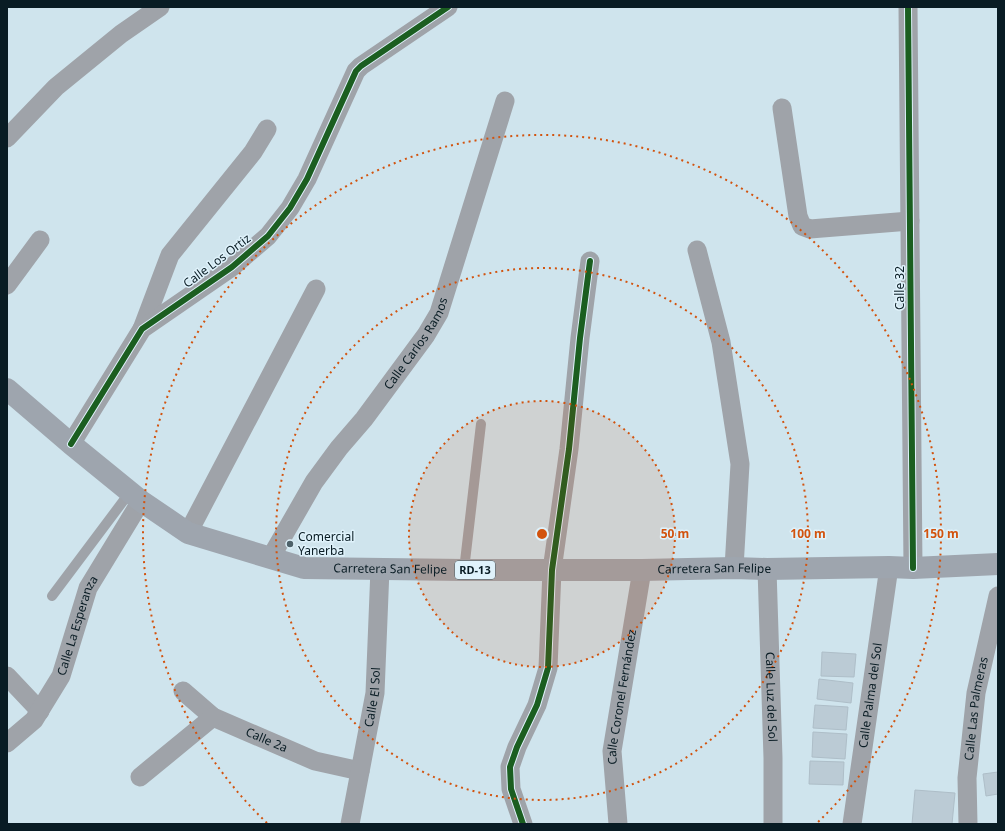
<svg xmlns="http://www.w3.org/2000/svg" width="1005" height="831" font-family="'Noto Sans',sans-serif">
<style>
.building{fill:#bbcbd5;stroke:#aebec8}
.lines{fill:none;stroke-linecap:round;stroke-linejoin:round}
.service{stroke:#9fa3a9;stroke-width:10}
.minor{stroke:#9fa3a9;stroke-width:19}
.primary{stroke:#9ea5ae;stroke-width:22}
.cycleway-casing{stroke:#dff2fb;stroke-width:8}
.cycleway{stroke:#1b5e20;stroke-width:6}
.ring{fill:none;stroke:#d2530e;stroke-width:2;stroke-dasharray:2 4}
.poi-dot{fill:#4e626a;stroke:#dff2fb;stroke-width:1.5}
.labels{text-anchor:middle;stroke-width:3;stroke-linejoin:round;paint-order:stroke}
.shield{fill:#dff2fb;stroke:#495c64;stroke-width:1}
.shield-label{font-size:11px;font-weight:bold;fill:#091c24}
.street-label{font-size:12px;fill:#091c24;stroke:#dff2fb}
.poi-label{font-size:12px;fill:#091c24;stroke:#dff2fb;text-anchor:start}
.centre{fill:#d2530e;stroke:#dff2fb;stroke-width:2}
.ring-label{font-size:12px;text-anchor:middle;font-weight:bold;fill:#d2530e;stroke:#dff2fb;stroke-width:3;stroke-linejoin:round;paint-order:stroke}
</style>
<rect width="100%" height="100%" fill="#cfe4ed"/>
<!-- building -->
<path class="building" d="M822,652l34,2 -2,23 -33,-1z
M819,679l34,4 -2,20 -34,-4z
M815,705l33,2 -2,23 -33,-2z
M813,732l34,2 -2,25 -33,-2z
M810,761l34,1 -1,23 -34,-1z
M998,772v22l-12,2 -3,-22z
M915,790l40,3 -3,31h-40z"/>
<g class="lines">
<!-- service -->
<path class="service" d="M464,570l17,-146
M52,596l78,-104"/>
<!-- minor -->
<g class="minor">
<path d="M908,7l5,561"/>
<path d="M782,108l16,108 4,10 8,3 100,-8"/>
<path d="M7,138l49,-51 65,-53 39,-27"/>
<path d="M697,250l24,92 19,122 -6,104"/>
<path d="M7,285l33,-45"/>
<path d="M142,329l28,-74 83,-103 14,-23"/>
<path d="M71,444l71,-115 90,-62 36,-31 22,-28 17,-29 49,-108 5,-5 87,-59"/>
<path d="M188,533l128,-244"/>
<path id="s1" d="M271,557l43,-75 25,-34 25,-29 62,-84 13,-22 66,-212"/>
<path id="s2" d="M767,569l6,189v66"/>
<path d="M7,676l33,35"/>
<path id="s3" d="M183,691l30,26 102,44 45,10"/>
<path id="s4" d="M7,743l27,-23 27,-44 27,-88 53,-87"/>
<path d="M140,777l73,-60"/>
<path id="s5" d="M350,824l25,-131 5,-124"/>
<path d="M523,824l-12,-35 -1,-22 7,-20 20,-42 11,-37 4,-98 17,-121 11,-111 10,-77"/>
<path id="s6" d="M618,824l-6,-73 30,-181"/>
<path id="s7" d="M852,824l37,-257"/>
<path id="s8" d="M968,824l-1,-46 9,-85 22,-97"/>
</g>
<!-- primary -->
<path class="primary" id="s9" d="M7,389l64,55 70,57 47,32 116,35 160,2h178l92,-2 33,1 122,-2 24,1 85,-4"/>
<!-- cycleway casing -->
<g class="cycleway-casing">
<path id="cycleway" d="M908,7l5,561
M71,444l71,-115 90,-62 36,-31 22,-28 17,-29 49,-108 5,-5 87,-59
M523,824l-12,-35 -1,-22 7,-20 20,-42 11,-37 4,-98 17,-121 11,-111 10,-77"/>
</g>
<!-- cycleway -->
<use href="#cycleway" class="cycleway"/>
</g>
<!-- distance rings -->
<circle cx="542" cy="534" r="133" fill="#d2530e" fill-opacity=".12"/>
<g class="ring">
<circle cx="542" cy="534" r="133"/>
<circle cx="542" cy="534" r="266"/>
<path d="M267 823A399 399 0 1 1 817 823"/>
</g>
<!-- markers -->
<circle class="poi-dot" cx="290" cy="544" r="4"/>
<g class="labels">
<!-- shield labels -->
<rect class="shield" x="455" y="561" width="40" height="18" rx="3"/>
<g class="shield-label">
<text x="475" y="574">RD-13</text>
</g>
<!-- street labels -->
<g class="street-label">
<text transform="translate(217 261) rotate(-37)" y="4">Calle Los Ortiz</text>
<text transform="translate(900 288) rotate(-90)" y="4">Calle 32</text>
<text dy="4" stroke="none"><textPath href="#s1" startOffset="259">Calle Carlos Ramos</textPath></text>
<text dy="4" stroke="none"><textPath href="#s9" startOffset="439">Carretera San Felipe</textPath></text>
<text dy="4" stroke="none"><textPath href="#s9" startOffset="763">Carretera San Felipe</textPath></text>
<text dy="4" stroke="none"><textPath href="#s4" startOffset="140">Calle La Esperanza</textPath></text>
<text dy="4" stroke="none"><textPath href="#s2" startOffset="128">Calle Luz del Sol</textPath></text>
<text dy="4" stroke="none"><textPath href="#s7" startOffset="130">Calle Palma del Sol</textPath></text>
<text dy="4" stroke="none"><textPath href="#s5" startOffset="129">Calle El Sol</textPath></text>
<text dy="4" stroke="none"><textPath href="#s6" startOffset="128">Calle Coronel Fernández</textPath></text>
<text dy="4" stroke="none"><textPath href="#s8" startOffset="116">Calle Las Palmeras</textPath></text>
<text dy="4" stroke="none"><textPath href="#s3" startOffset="98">Calle 2a</textPath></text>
</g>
<!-- poi labels -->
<g class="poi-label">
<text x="298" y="541">Comercial<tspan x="298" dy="14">Yanerba</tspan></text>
</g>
</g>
<circle cx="542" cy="534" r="6" class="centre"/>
<g class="ring-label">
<text x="675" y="538">50 m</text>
<text x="808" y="538">100 m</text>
<text x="941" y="538">150 m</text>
</g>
<!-- border -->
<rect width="1005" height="831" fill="none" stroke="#091c24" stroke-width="16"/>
</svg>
